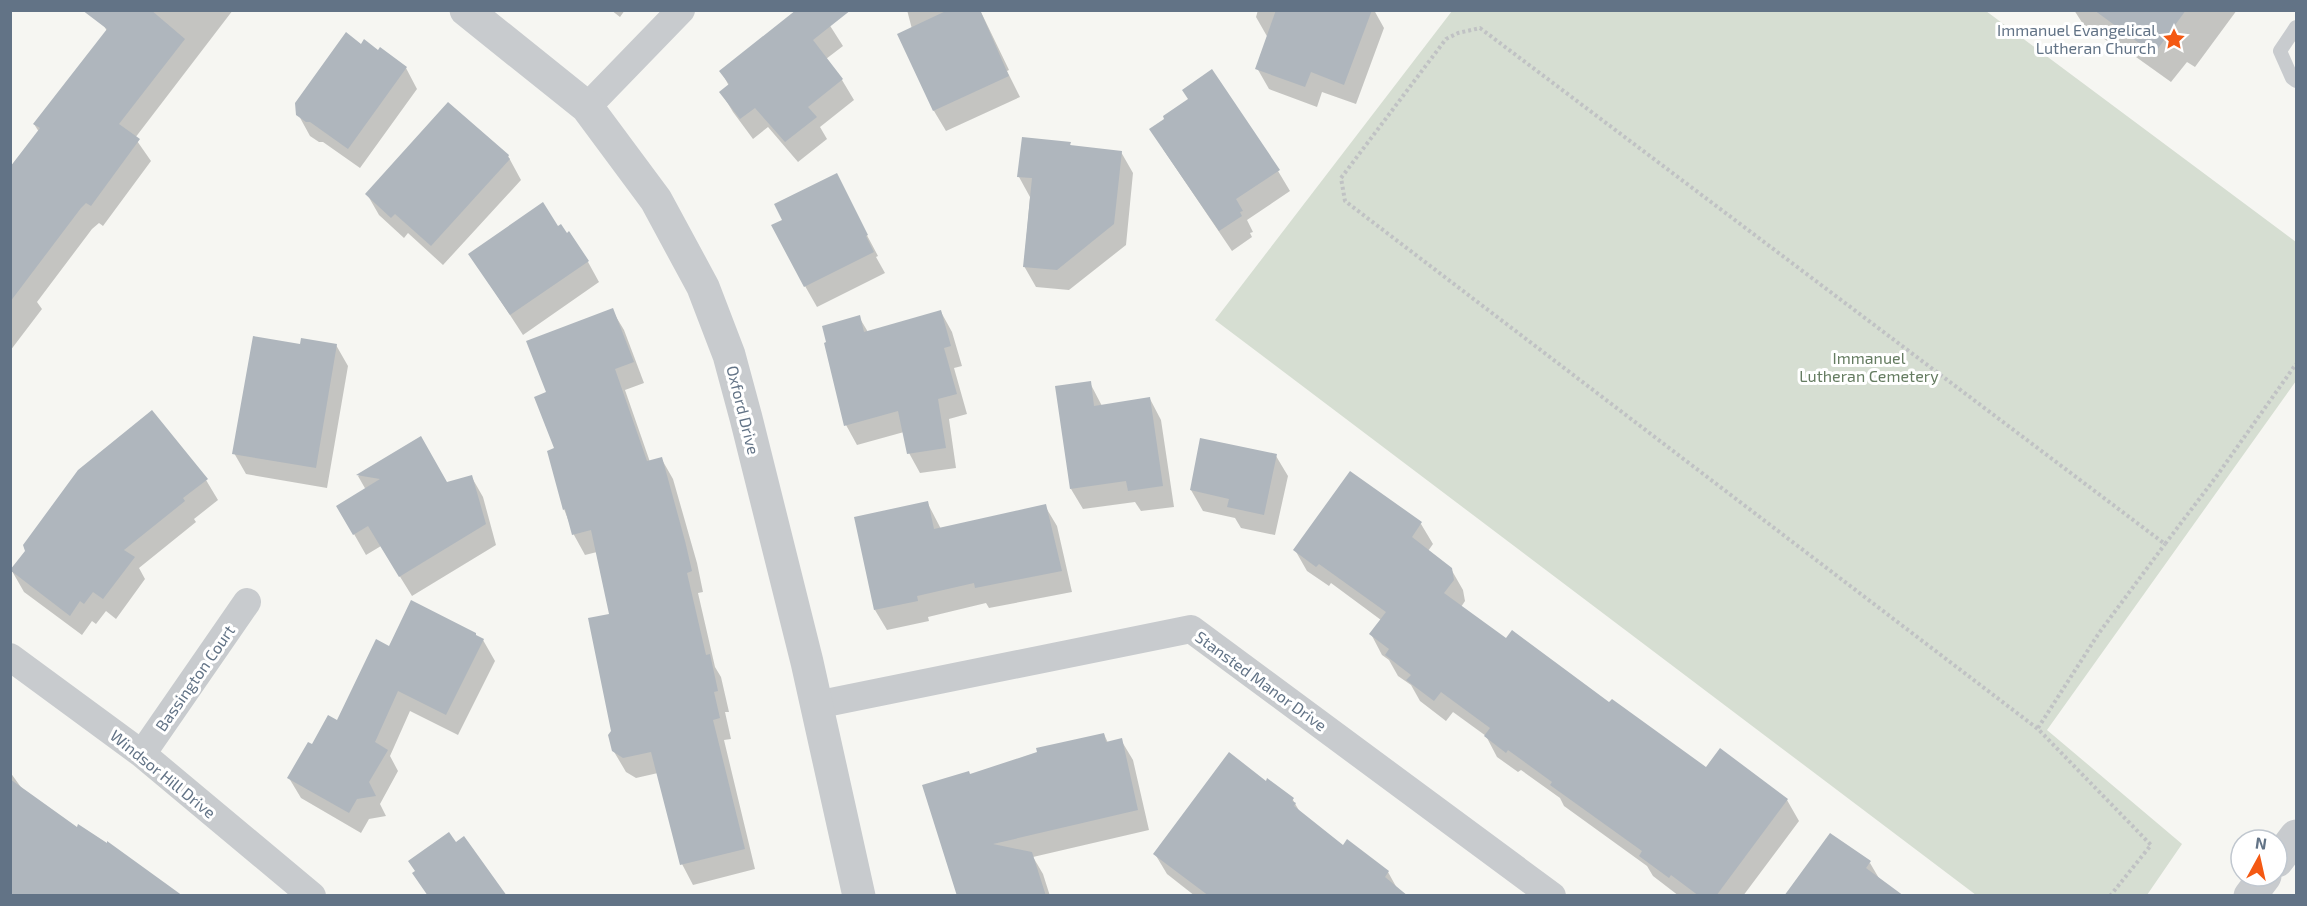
<svg xmlns="http://www.w3.org/2000/svg" width="2307" height="906" font-family="'Exo 2',sans-serif">
<style>
.green{fill:#d6ded2}
.shadow{fill:#0003}
.building{fill:#afb6bd}
.lines{fill:none;stroke-linecap:round;stroke-linejoin:round}
.path{stroke:#c0c2c4;stroke-width:4;stroke-dasharray:3 3;stroke-linecap:butt}
.service{stroke:#c8cbce;stroke-width:14}
.minor{stroke:#c8cbce;stroke-width:28}
.tertiary{stroke:#c8cbce;stroke-width:33}
.labels{text-anchor:middle;stroke-width:6;stroke-linejoin:round;paint-order:stroke}
.poi-label{font-size:16px;fill:#627386;stroke:#fff;text-anchor:end}
.park-label{font-size:16px;fill:#657c61;stroke:#fff}
.street-label{font-size:16px;fill:#627386;stroke:#fff}
</style>
<rect width="100%" height="100%" fill="#f6f6f2"/>
<!-- green -->
<path class="green" d="M1452,11h534l310,231v139l-249,349 135,114 -35,51h-171l-761,-575z"/>
<!-- shadow -->
<path class="shadow" d="M116,10h117l-98,128 16,23 -48,65 -4,-3 -7,6 -55,73 5,7 -32,42v-181l29,-38 -5,-8 73,-93 -3,-5z
M611,10h14l-5,7z
M820,10l23,36 -17,13 16,21 12,20 -34,27 7,12 -29,23 -30,-35 -15,12 -20,-27 -12,-20 8,-6 -8,-15z
M907,10h73l29,60 -2,1 13,26 -74,34 -12,-20 -35,-76 13,-6z
M1258,10h116l10,18 -28,76 -34,-12 -5,15 -48,-18 -12,-21 11,-30 -12,-21z
M2074,10h163l-42,57 -8,-5 -16,20 -49,-35 -2,3 -37,-26z
M361,46l45,22 11,21 -57,79 -37,-26h-4l-9,-6 -12,-22z
M1166,119l112,52 12,20 -43,29 6,12 -3,1 2,4 -20,14 -69,-102z
M1070,144l1,3 50,5 12,21 -7,72 -57,45 -33,-3 -12,-21 6,-69 -11,-20z
M508,156l13,24 -78,85 -35,-32 -4,5 -25,-23 -12,-21z
M845,194l33,62 -2,1 9,16 -68,34 -12,-21z
M558,228l30,34 11,20 -76,53 -53,-81z
M612,310l12,20 20,53 -19,7 25,72 11,-4 12,21 24,84 6,29 -5,1 17,74 6,10 8,35h-4l6,27 -7,1 31,129 -62,16 -11,-21 -24,-91 -22,5 -10,-6 -13,-22 -2,-135 -14,-63 -12,3 -11,-20 -10,-26 -16,-116z
M941,312l11,20 10,34 -8,2 13,46 -18,5 7,49 -36,5 -11,-20 -5,-21 -47,13 -11,-20 13,-108 9,15z
M336,345l12,21 -21,122 -81,-14 -12,-21 67,-107z
M1090,383l12,23 48,-7 11,21 13,87 -33,4 -6,-9 -52,7 -12,-20z
M421,438l26,46 24,-8 12,21 13,48 -84,51 -31,-50 -15,9 -28,-49 28,-16 -8,-14z
M1276,456l12,20 -13,59 -34,-7 -6,-10 -32,-7 -12,-21z
M206,480l12,20 -24,19 2,3 -57,46 6,11 -29,40 -10,-8 -10,13 -4,-3 -10,14 -58,-43 -12,-21z
M927,502l14,27 104,-23 12,20 15,66 -83,16 -3,-5 -58,14 1,4 -42,9 -12,-20z
M1421,524l12,20 -5,7 23,18 12,21 2,11 -4,6 45,33 104,64 96,65 81,31 12,21 -56,75h-64l-26,-20 -6,-10 -83,-60 -4,-8 -39,-28 -3,2 -21,-15 -11,-21 -33,-24 -7,9 -26,-20 -9,-16 -13,-9 -9,-16 -7,-5 -11,-21 10,-14 -50,-37 -2,3 -22,-15 -12,-21z
M477,637l6,3 12,21 -37,74 -48,-24 -20,45 8,15 -18,33 6,12 -17,3 -8,14 -60,-35 -12,-20 23,-32 26,-24 51,-74z
M1104,734l4,9 13,-3 12,20 16,70 -116,27 10,17 7,22h-91l11,-120z
M10,772l13,18 55,39 -68,67z
M1266,783l27,17 8,14 43,33 44,25 10,18 8,6h-211l-28,-22 -12,-20z
M1870,863l10,17 -94,16z"/>
<!-- building -->
<path class="building" d="M82,10h69l34,29 -66,85 21,15 -49,67 -5,-3 -5,5 -71,94v-135l30,-39 -7,-4 74,-95z
M796,10h55l-38,30 30,39 -35,28 9,10 -32,25 -30,-34 -15,11 -21,-27 10,-8 -10,-13z
M948,10h32l29,66 -76,35 -36,-77z
M1276,10h96l-28,75 -33,-13 -6,15 -50,-18z
M2094,10h92l-32,44z
M346,32l15,12 3,-5 14,11 2,-3 27,20 -59,82 -38,-27h-4l-10,-7 -1,-12z
M1212,69l68,101 -44,29 7,12 -3,1 2,4 -23,15 -70,-102 15,-10 -1,-3 25,-17 -6,-9z
M448,102l61,53 -1,2 2,2 -79,87 -36,-32 -4,4 -26,-24z
M1022,137l49,5 -1,3 52,6 -8,73 -57,46 -34,-3 9,-89 -15,-1z
M837,173l31,62 -2,1 8,16 -70,35 -33,-62 11,-5 -8,-16z
M543,202l15,24 3,-2 6,9 2,-2 20,30 -79,54 -42,-61z
M613,308l21,54 -19,7 32,92 15,-4 23,84 7,30 -5,2 19,82 4,-1 8,37 -4,1 6,26 -7,2 32,129 -65,16 -29,-113 -28,6 -11,-7 -4,-16 3,-4 -23,-113 21,-4 -18,-84 -19,5 -7,-26 -2,1 -16,-59 7,-3 -20,-51 12,-5 -20,-51z
M941,310l10,36 -7,2 13,46 -19,5 8,49 -39,6 -9,-43 -54,15 -20,-83 2,-1 -4,-16 38,-11 4,17z
M253,336l47,8 1,-6 36,6 -21,124 -84,-14z
M1091,381l3,25 56,-9 13,89 -35,5 -2,-10 -56,8 -15,-103z
M152,410l56,69 -25,19 2,3 -61,49 11,7 -32,42 -10,-7 -9,12 -4,-3 -10,15 -60,-46 15,-19 -2,-6 55,-75z
M421,436l26,46 25,-7 14,49 -87,53 -31,-51 -15,9 -17,-29 44,-27 -24,-4z
M1200,438l77,16 -13,61 -37,-8 2,-8 -39,-9z
M1350,471l72,51 -10,15 40,31 2,12 -10,13 62,45 6,-8 97,72 3,-3 94,68 14,-19 68,51 -72,97h-17l-28,-21 -2,3 -30,-22 3,-5 -92,-66 2,-3 -44,-32 -2,3 -22,-17 6,-8 -49,-36 -7,9 -28,-21 5,-5 -26,-20 4,-6 -20,-15 17,-22 -67,-48 -3,3 -23,-17z
M928,501l6,28 112,-25 16,67 -87,17 -1,-5 -57,13 1,5 -44,9 -20,-93z
M411,600l65,33v2l8,4 -38,76 -48,-24 -23,51 13,8 -19,32 7,14 -19,3 -8,14 -62,-35 21,-36 4,2 16,-29 9,5 39,-81 13,7z
M1104,733l2,9 16,-4 16,72 -145,34 39,8 14,44h-89l-35,-111 47,-14 1,3 67,-22 -1,-4z
M1229,752l37,29 1,-3 27,20 -2,3 4,2 -2,3 49,39 4,-6 42,32 -4,6 23,19h-199l-56,-42z
M10,779l67,48 1,-3 29,19v-2l76,55h-173z
M449,832l7,10 8,-6 43,60h-79l-16,-23 3,-2 -7,-10z
M1830,833l41,28 -5,7 38,28h-120z"/>
<g class="lines">
<!-- path -->
<path class="path" d="M2038,728l61,-95 66,-89
M2110,896l41,-51 -113,-116 -693,-528 -4,-23 105,-139 12,-6 22,-5 685,516 51,-67 80,-113"/>
<!-- service -->
<path class="service" d="M2296,27l-16,24 12,27 4,3"/>
<!-- minor -->
<path class="minor" d="M587,107l94,-97
M10,657l132,97 170,142
M816,705l375,-76 361,267
M142,754l105,-152"/>
<!-- tertiary -->
<path class="tertiary" d="M466,10l121,97 69,93 47,87 26,68 17,63 61,244 52,234
M2277,861l19,-25
M2250,896l15,-20"/>
</g>
<!-- icons -->
<defs>
<g id="sight-bare" transform="scale(1.8)"><path d="M0-6L1.8-2.2L6-1.7L2.9 1.2L3.7 5.4L0 3.3L-3.7 5.4L-2.9 1.2L-6-1.7L-1.8-2.2Z" fill="#f45913" stroke="#fff" stroke-width="2.5" paint-order="stroke"/></g>
</defs>
<g fill-rule="evenodd">
<use href="#sight-bare" x="2174" y="39"/>
</g>
<g class="labels">
<!-- poi labels -->
<g class="poi-label">
<text x="2156" y="36">Immanuel Evangelical<tspan x="2156" dy="18">Lutheran Church</tspan></text>
</g>
<!-- park labels -->
<g class="park-label">
<text x="1869" y="364">Immanuel<tspan x="1869" dy="18">Lutheran Cemetery</tspan></text>
</g>
<!-- street labels -->
<g class="street-label">
<text transform="translate(743 410) rotate(76)" y="6">Oxford Drive</text>
<text transform="translate(195 678) rotate(-55)" y="6">Bassington Court</text>
<text transform="translate(1261 681) rotate(36)" y="6">Stansted Manor Drive</text>
<text transform="translate(163 774) rotate(39)" y="6">Windsor Hill Drive</text>
</g>
</g>
<!-- border -->
<rect width="2307" height="906" fill="none" stroke="#627386" stroke-width="24"/>
<!-- north arrow -->
<g transform="translate(2259 858) rotate(8)"><circle r="28" fill="#ffffff" stroke="#c0c7cf" stroke-width="1.5"/>
<path d="M0-4.5L10 22L0 15L-10 22Z" fill="#f45913"/>
<text y="-9" font-size="16" font-weight="bold" text-anchor="middle" fill="#627386">N</text>
</g>
</svg>
